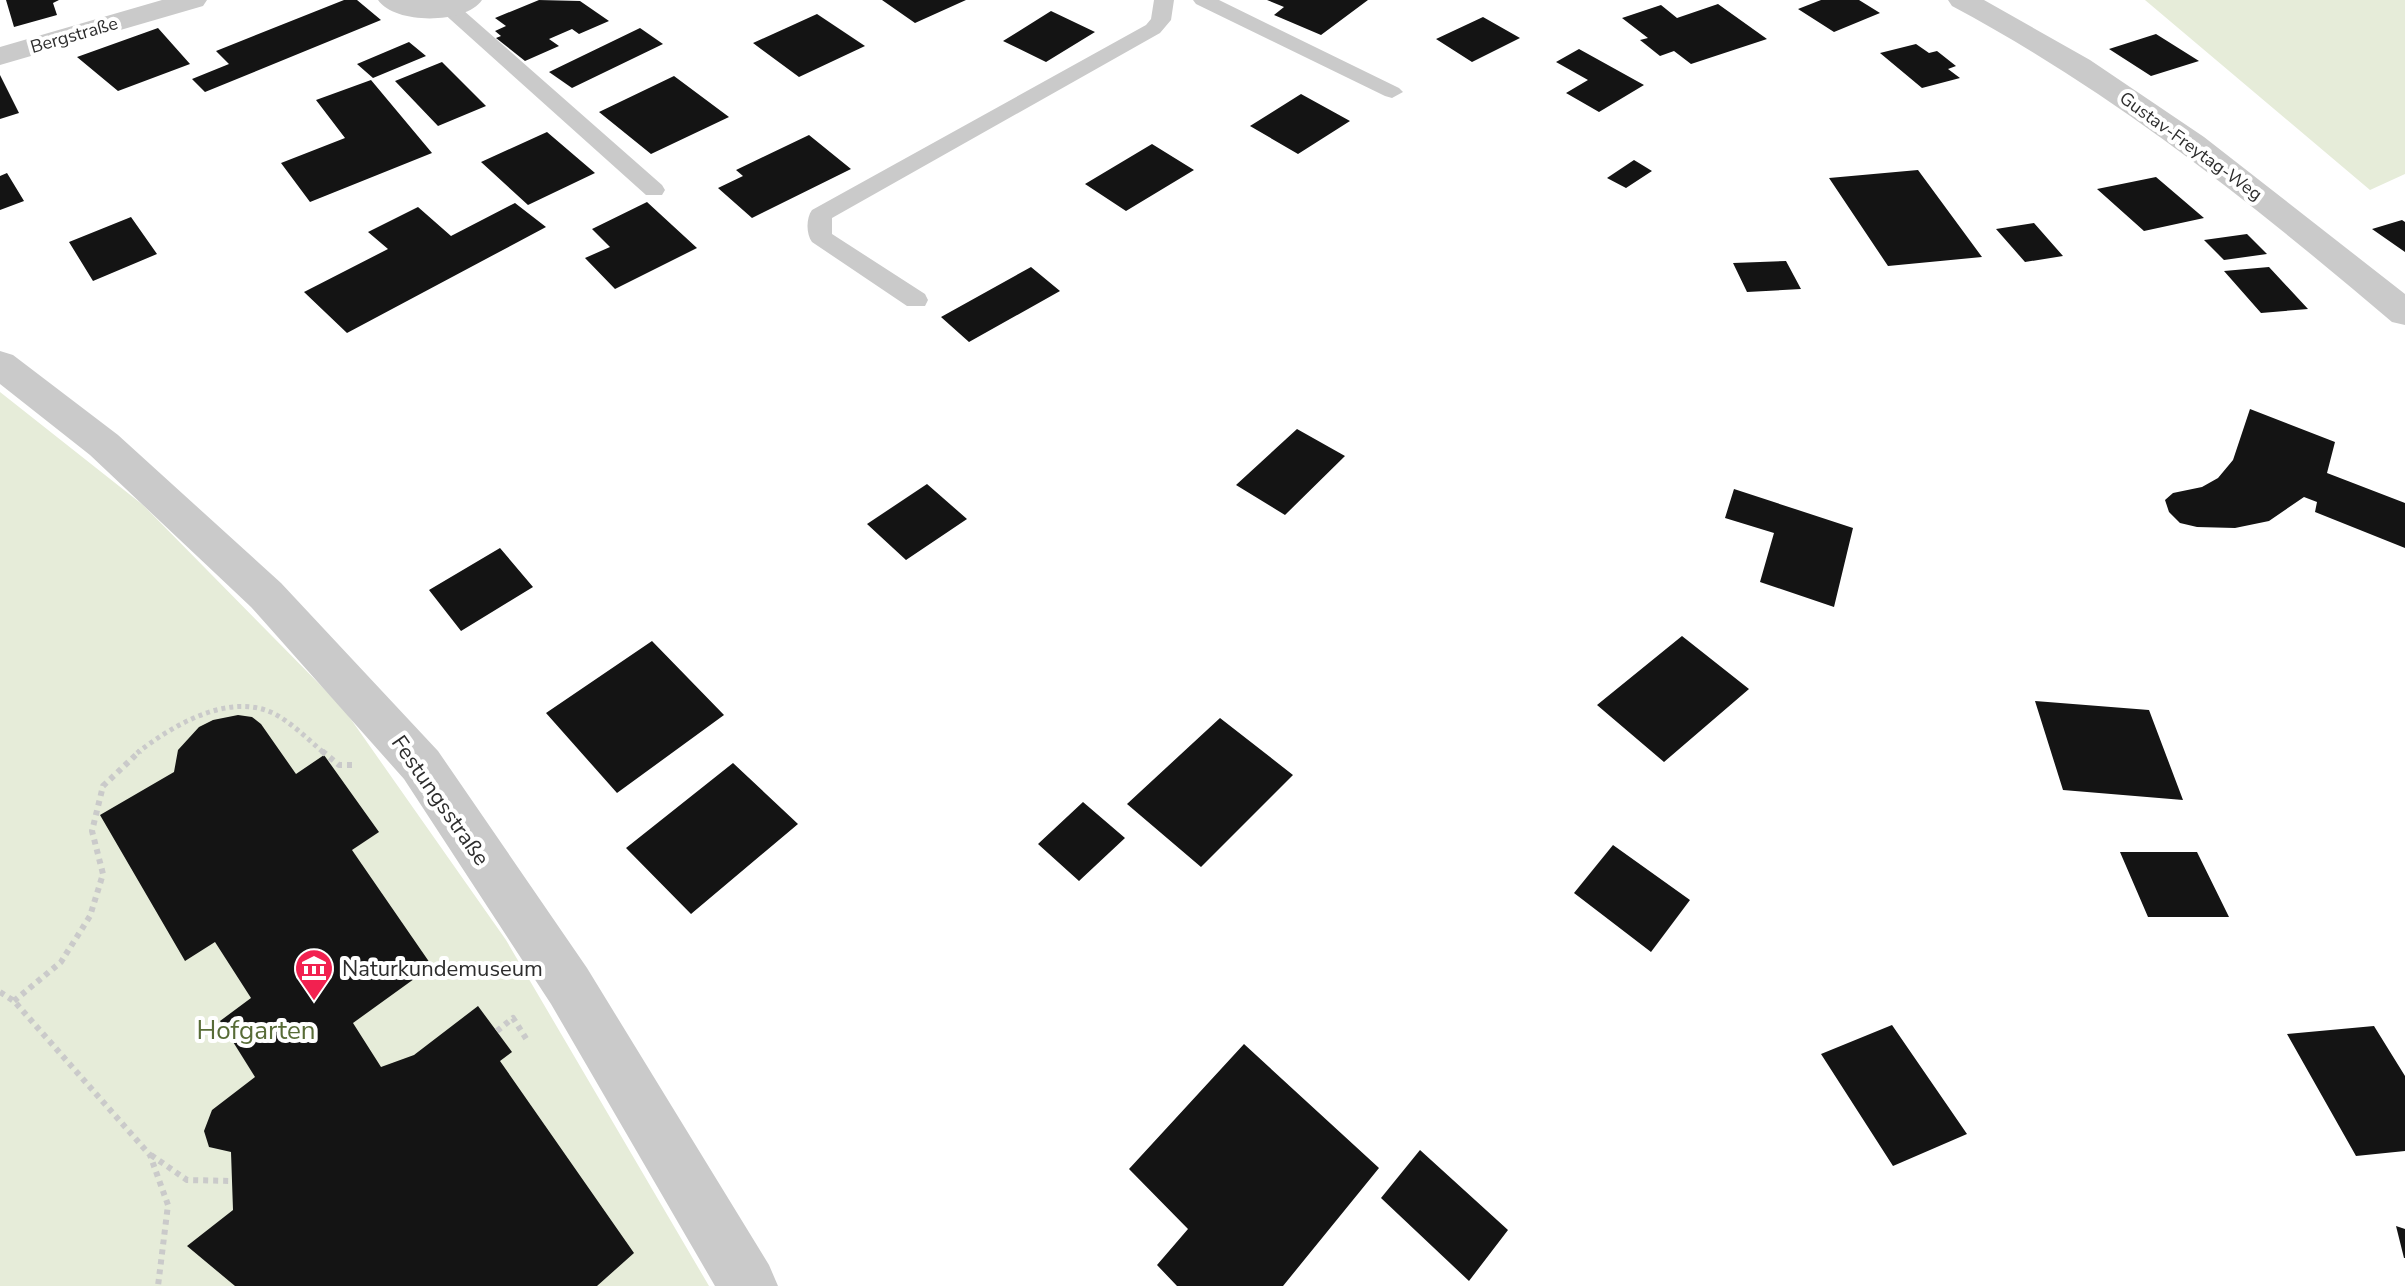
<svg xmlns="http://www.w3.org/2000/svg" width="2405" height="1286" font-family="'Nunito Sans',sans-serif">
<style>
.green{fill:#e6ecd9}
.building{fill:#141414}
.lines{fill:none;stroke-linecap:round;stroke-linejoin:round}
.path-far1{stroke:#cacaca;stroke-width:5;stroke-dasharray:4 4;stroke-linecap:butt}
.path{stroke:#cacaca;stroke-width:6;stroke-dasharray:5 5;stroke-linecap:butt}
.service{fill:#cacaca;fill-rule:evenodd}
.minor{fill:#cacaca;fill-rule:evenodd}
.labels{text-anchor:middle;stroke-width:8;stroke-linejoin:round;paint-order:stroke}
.far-street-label{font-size:18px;fill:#2d2d2d;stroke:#fff}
.street-label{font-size:22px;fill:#2d2d2d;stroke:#fff}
.poi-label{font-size:22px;fill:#2d2d2d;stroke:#fff;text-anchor:start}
.near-park-label{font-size:26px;fill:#586c37;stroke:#fff}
</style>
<rect width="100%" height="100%" fill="#fff"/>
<!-- green -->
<path class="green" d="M2145,0h260v174l-35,16z
M0,392l143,113 200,203 163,232 203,346h-709z"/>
<!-- building -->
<path class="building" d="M6,0h53l-6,3 4,12 -43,12z
M344,0h13l24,20 -176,72 -13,-13 37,-15 -13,-13z
M539,0l41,1 29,20 -30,13 -7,-5 -23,10 10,7 -34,15 -29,-23 5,-2 -6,-5 11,-5 -11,-8z
M882,0h84l-51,23z
M1267,0h101l-47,35 -47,-20 10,-8z
M1821,0h38l21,13 -46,19 -36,-23z
M1718,4l49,35 -76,25 -17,-13 -14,5 -20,-16 8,-2 -26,-20 39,-13 16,13z
M1051,11l44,21 -49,30 -43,-21z
M817,14l48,32 -66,31 -46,-34z
M1483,17l37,21 -48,24 -36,-23z
M158,28l32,36 -72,27 -41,-34z
M640,28l23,16 -91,44 -23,-16z
M2156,34l43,27 -48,15 -42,-27z
M409,42l17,14 -53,22 -16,-14z
M1916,44l13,9 8,-2 19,15 -8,3 12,9 -38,10 -42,-35z
M1579,49l65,36 -45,27 -33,-19 22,-13 -32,-18z
M442,62l44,44 -48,20 -43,-45z
M0,75l19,38 -19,6z
M674,76l55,41 -78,37 -52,-42z
M371,80l61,73 -122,49 -29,-39 64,-25 -29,-38z
M1301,94l49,27 -52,33 -48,-28z
M547,132l48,41 -67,32 -47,-43z
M809,135l42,34 -99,49 -34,-30 25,-12 -7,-6z
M1152,144l42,26 -68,41 -41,-27z
M1634,160l18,11 -26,17 -19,-10z
M1918,170l64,87 -94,9 -59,-88z
M7,173l17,28 -24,9v-34z
M2156,177l48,41 -60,13 -47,-42z
M647,202l50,46 -82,41 -30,-31 25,-11 -18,-18z
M515,203l31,24 -199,106 -43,-41 84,-43 -20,-17 50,-25 33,29z
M131,217l26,37 -64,27 -24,-39z
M2402,220l3,2v30l-33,-23z
M2034,223l29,33 -38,6 -29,-33z
M2247,234l20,20 -43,6 -20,-20z
M1786,261l15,28 -54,3 -14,-29z
M1031,267l29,24 -91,51 -28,-25z
M2269,267l39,42 -47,4 -37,-42z
M2250,409l85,33 -8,31 78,30v45l-90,-36 2,-10 -13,-5 -35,24 -34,7 -38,-1 -17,-4 -11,-11 -4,-12 8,-7 29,-6 16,-9 15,-18z
M1297,429l48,27 -60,59 -49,-30z
M927,484l40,35 -61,41 -39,-36z
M1734,489l119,39 -19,79 -74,-25 14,-49 -49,-15z
M500,548l33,39 -72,44 -32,-41z
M1682,636l67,53 -85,73 -67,-57z
M652,641l72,74 -107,78 -71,-80z
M2035,701l114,9 34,90 -120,-10z
M238,715l14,2 9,7 35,50 28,-19 55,77 -27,18 80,116 -79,57 28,44 33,-12 64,-49 34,46 -12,9 134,192 -37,33h-362l-48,-40 46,-36 -2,-58 -22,-5 -5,-16 8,-21 43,-33 -35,-56 31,-23 -36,-56 -30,19 -85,-146 74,-43 4,-22 21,-23 14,-7z
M1220,718l73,57 -92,92 -74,-63z
M733,763l65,61 -107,90 -65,-66z
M1083,802l42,36 -46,43 -41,-37z
M1613,845l77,55 -39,52 -77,-59z
M2120,852h77l32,65h-81z
M1892,1025l75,109 -74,32 -72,-112z
M2374,1026l31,50v75l-49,5 -69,-122z
M1244,1044l135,124 -96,118h-106l-20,-21 31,-36 -59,-60z
M1420,1150l88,80 -39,51 -88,-83z
M2396,1226l9,3v29h-1z"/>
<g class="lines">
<!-- path-far1 -->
<path class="path-far1" d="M137,753c36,-28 97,-65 143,-36 16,10 30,24 44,36"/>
<!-- path -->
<path class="path" d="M322,751l17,14h17
M0,992l14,9 136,154 18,50 -10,81
M14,1001l47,-39 29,-46 13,-42 -11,-43 11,-45 37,-35
M497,1031l16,-13 14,22
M151,1155l36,25 45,1"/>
<!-- service -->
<path class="service" d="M1154,0h20l-3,20 -11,13 -328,185v16l93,60 3,6 -3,6h-18l-95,-64c-6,-8 -6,-24 0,-32l334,-185 5,-6z
M1193,0h26l180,88 4,4 -11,6 -7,-2 -189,-92z
M448,1l7,2 207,182 3,5 -3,5h-16l-205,-184 -3,-4z"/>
<!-- minor -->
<path class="minor" d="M162,0h45l-4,6 -203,59v-18z
M378,0h104c-16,24 -87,25 -104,0z
M1948,0h36l106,60 114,77 201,157v31l-13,-3c-139,-118 -279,-230 -440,-316z
M0,351l13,4 105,80 163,148 157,168 149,217 182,297 9,21h-63l-164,-282 -147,-225 -153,-172 -161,-152 -90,-71z"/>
</g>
<!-- icons -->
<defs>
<g id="museum-pin" transform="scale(2)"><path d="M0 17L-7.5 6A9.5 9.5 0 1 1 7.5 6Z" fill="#f22150" stroke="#fff"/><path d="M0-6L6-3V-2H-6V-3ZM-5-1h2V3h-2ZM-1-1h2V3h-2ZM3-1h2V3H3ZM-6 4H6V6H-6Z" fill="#fff"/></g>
</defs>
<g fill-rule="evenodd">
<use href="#museum-pin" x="314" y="968"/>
</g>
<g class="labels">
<!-- far-street labels -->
<g class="far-street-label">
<text transform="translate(74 35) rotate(-16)" y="6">Bergstraße</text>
<text transform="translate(2191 146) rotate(36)" y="6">Gustav-Freytag-Weg</text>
</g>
<!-- street labels -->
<g class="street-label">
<text transform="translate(441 800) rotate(55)" y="8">Festungsstraße</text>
</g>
<!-- poi labels -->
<g class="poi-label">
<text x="342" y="976">Naturkundemuseum</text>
</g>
<!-- near-park labels -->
<g class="near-park-label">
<text x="256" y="1039">Hofgarten</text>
</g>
</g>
</svg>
